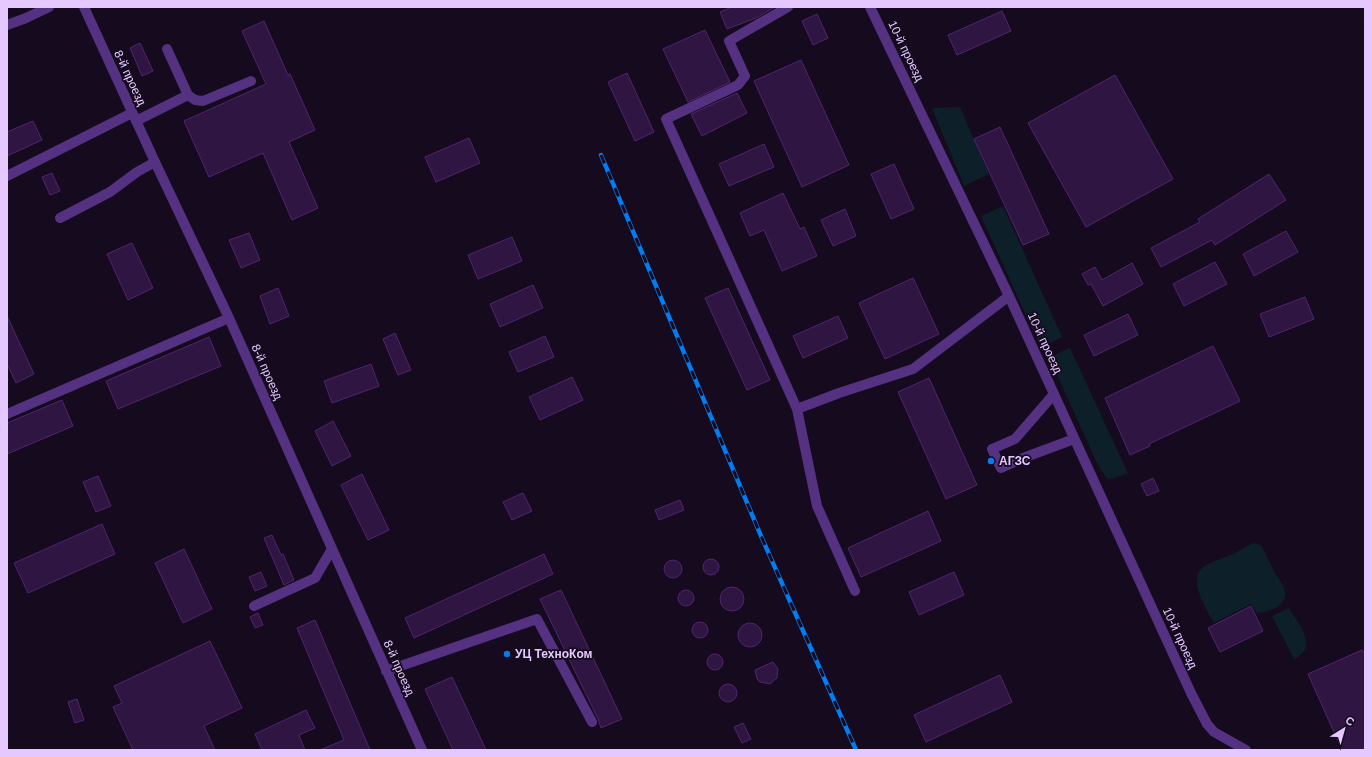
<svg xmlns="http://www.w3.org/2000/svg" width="1372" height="757" font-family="Arial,sans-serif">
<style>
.green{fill:#0d1f29}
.building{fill:#2f1541;stroke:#50256f}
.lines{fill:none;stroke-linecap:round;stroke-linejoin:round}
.minor{stroke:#543281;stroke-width:10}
.rail-casing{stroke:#007df3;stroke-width:4.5}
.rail{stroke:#160a1f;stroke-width:3;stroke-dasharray:9;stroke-linecap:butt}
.poi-dot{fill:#007df3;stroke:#160a1f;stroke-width:1.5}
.labels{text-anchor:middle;stroke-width:3.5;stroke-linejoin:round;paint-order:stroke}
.street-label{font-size:12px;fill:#e4c8ff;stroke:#160a1f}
.poi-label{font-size:12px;font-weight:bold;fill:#e4c8ff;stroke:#160a1f;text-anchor:start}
</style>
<rect width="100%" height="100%" fill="#160a1f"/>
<!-- green -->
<path class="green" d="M960,107l29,67 -25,12 -32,-78z
M1003,206l59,131 -21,11 -60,-132z
M1070,348l6,13 52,112 -13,5 -7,1 -3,-3 -9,-15 -47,-104z
M1253,543l8,2c5,9 9,18 14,28 3,5 8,10 9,16 6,16 -14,23 -27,24l-6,-9 -37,19c-7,-13 -27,-43 -11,-56 9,-6 19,-8 28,-12 8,-4 15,-8 22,-12z
M1289,608c9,16 31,39 5,51l-22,-43z"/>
<!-- building -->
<path class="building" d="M732,7h43l-19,11 -29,11 -7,-17z
M1002,11l9,20 -54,24 -9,-20z
M817,14l11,24 -15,7 -11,-24z
M264,21l24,54 2,-1 25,56 -26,12 29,66 -26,12 -29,-67 -54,24 -25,-56 82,-37 -24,-53z
M705,30l25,52 -42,20 -25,-53z
M140,43l13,28 -11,5 -12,-28z
M801,60l48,105 -47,22 -48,-106z
M627,73l27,59 -19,9 -27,-59z
M1115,75l58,104 -87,48 -58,-104z
M737,93l10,20 -45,23 -11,-22z
M33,121l9,19 -35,16v-24z
M1000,127l49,107 -26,11 -49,-106z
M469,138l11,25 -44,19 -11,-25z
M764,144l10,23 -45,19 -10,-22z
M894,164l20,45 -23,10 -20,-45z
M52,173l8,18 -10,4 -8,-18z
M1269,174l17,26 -71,45 -3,-5 -51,27 -10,-19 49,-26 -2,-3z
M783,193l17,36 4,-2 13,29 -35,15 -18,-41 -14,6 -10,-23z
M845,209l11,27 -23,10 -12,-26z
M1286,231l12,21 -44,24 -11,-22z
M249,233l11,27 -19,8 -12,-28z
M512,237l10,24 -44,18 -10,-24z
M132,243l21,45 -25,12 -21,-46z
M1215,262l12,22 -43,22 -11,-22z
M1132,263l11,21 -40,22 -12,-22 -3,1 -6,-11 13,-7 7,13z
M913,278l26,56 -54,25 -26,-56z
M533,285l10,23 -43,19 -10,-23z
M278,288l11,28 -19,8 -10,-28z
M728,288l42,92 -23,10 -42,-92z
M1305,297l9,22 -45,18 -9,-23z
M1128,314l10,21 -44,21 -10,-21z
M7,316l27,58 -18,9 -9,-19z
M838,316l10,22 -45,20 -10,-22z
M395,333l16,37 -13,5 -15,-36z
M545,336l9,21 -36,15 -9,-20z
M209,337l12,29 -103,43 -12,-28z
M1213,346l27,55 -91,43 1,2 -20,9 -25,-57z
M371,364l8,22 -47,17 -8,-22z
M572,377l11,23 -43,20 -11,-23z
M929,378l48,107 -31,14 -48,-107z
M62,400l11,26 -66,28v-31z
M333,421l18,35 -19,10 -17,-35z
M362,474l27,56 -21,10 -27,-55z
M98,476l13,30 -15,6 -13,-30z
M1153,478l6,13 -12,5 -6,-12z
M523,493l9,18 -20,9 -9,-18z
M680,500l4,10 -25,10 -4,-10z
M928,511l13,30 -80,36 -13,-29z
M102,524l13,30 -87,39 -14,-30z
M272,535l9,20 2,-1 11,26 -10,5 -20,-47z
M184,549l28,60 -29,14 -28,-60z
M544,554l9,20 -139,64 -9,-20z
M703 567a8 8 0 1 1 16 0a8 8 0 1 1-16 0Z
M664 569a9 9 0 1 1 18 0a9 9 0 1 1-18 0Z
M261,572l6,14 -12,5 -6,-14z
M954,572l10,23 -45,20 -10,-23z
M720 599a12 12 0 1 1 24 0a12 12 0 1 1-24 0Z
M678 598a8 8 0 1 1 16 0a8 8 0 1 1-16 0Z
M561,590l61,129 -21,9 -3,-9 -58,-120z
M1251,606l12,25 -43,21 -12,-24z
M258,613l5,12 -8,3 -5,-11z
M315,620l35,83 20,47h-50l24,-10 -47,-112z
M692 630a8 8 0 1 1 16 0a8 8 0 1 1-16 0Z
M738 635a12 12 0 1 1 24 0a12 12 0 1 1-24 0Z
M210,641l32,67 -38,18 11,24h-82l-20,-43 9,-4 -8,-17z
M1362,650l3,5v95h-23l-34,-76z
M707 662a8 8 0 1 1 16 0a8 8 0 1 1-16 0Z
M773,662l5,7 -1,9 -7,6 -10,-2 -3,-3 -2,-9z
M1000,675l12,27 -86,40 -12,-27z
M452,677l34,73h-33l-28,-61z
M719 693a9 9 0 1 1 18 0a9 9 0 1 1-18 0Z
M77,699l7,21 -9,3 -7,-21z
M306,710l9,18 -16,7 6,15h-43l-7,-16z
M743,723l8,16 -9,4 -8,-16z"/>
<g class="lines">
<!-- minor -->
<path class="minor" d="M84,7l71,155 74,156 193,432
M788,7l-59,34 16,35 -7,9 -72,34 131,290 20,97 38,85
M870,7l139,289 182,397 16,31 7,8 32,18
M7,25l19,-7 23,-11
M188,95l7,5 8,1 48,-20
M136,121l52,-26 -21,-46
M7,176l125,-63
M60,218l50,-26 27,-20 18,-10
M1054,394l-39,45 -23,10 9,19 22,-10 51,-19
M797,409l42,-16 74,-24 96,-73
M7,414l222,-96
M254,606l61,-28 17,-29
M386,671l151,-52 55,103"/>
<!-- rail casing -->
<g class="rail-casing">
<path id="rail" d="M601,155l160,381 95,214"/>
</g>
<!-- rail -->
<use href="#rail" class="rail"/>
</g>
<!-- markers -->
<g class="poi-dot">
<circle cx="991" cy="461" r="4"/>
<circle cx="507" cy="654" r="4"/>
</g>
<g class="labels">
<!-- street labels -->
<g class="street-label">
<text transform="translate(906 51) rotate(64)" y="4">10-й проезд</text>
<text transform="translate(130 78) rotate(65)" y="4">8-й проезд</text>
<text transform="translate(1045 343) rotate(65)" y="4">10-й проезд</text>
<text transform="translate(267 372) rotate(66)" y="4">8-й проезд</text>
<text transform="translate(1180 638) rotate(65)" y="4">10-й проезд</text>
<text transform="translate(399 668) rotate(66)" y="4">8-й проезд</text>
</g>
<!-- poi labels -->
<g class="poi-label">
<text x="999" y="465">АГЗС</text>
<text x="515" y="658">УЦ ТехноКом</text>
</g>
</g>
<!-- border -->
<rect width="1372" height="757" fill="none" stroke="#e4c8ff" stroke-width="16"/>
<!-- north arrow -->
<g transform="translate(1344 729) rotate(37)" stroke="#160a1f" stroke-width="3" paint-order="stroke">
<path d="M0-3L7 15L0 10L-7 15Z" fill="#e4c8ff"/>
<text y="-6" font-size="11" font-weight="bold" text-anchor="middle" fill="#e4c8ff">С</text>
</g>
</svg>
